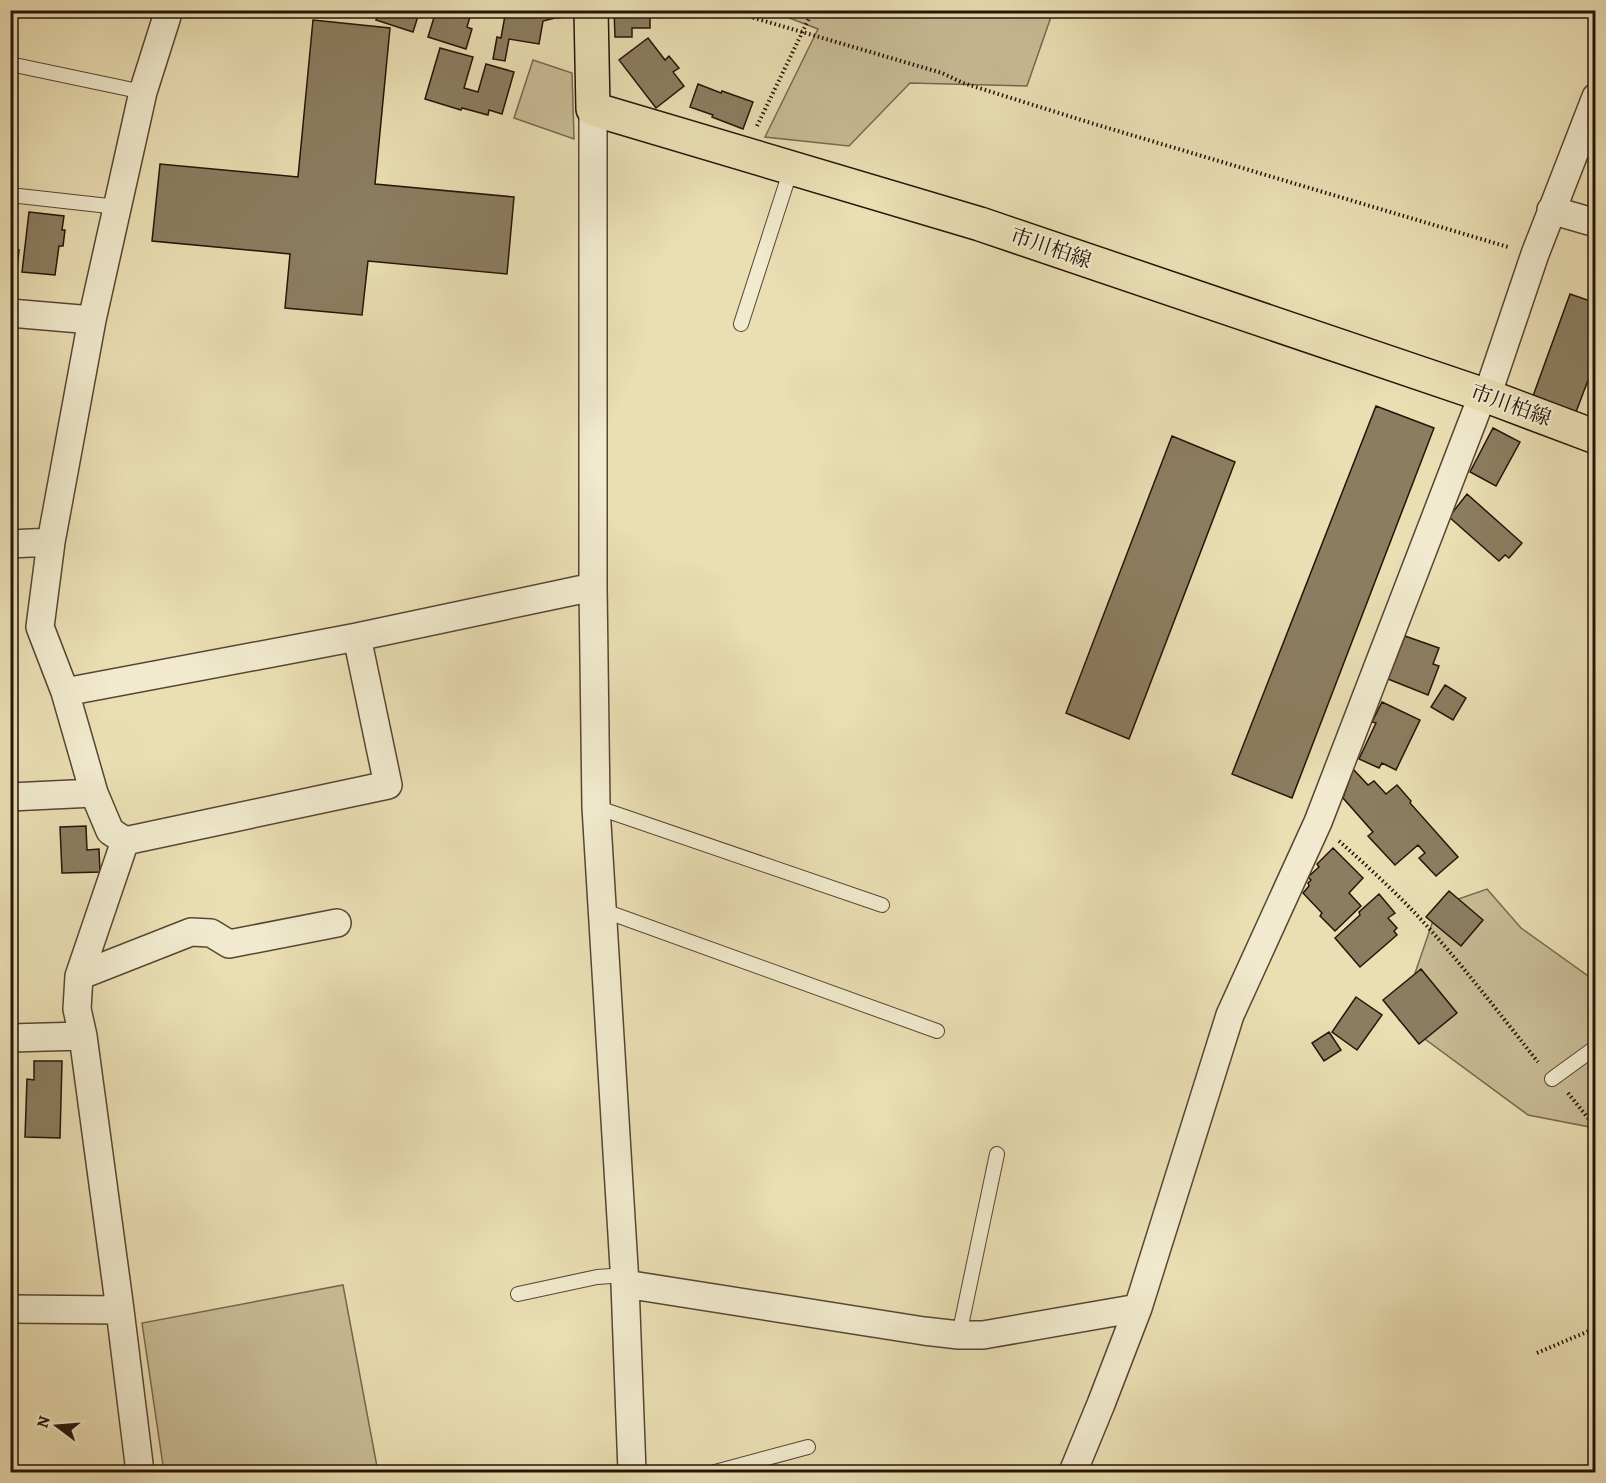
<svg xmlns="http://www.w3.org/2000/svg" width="1606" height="1483" font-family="Alegreya,'Noto Serif JP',serif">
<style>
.green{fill:#c9bc96;stroke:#78684f;stroke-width:1.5}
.building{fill:#8c7d61;stroke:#261408;stroke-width:1.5}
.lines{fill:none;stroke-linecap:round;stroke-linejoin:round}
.lane-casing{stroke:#574633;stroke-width:16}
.street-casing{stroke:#574633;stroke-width:30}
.primary-casing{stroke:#261408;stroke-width:36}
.path{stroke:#261408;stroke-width:4;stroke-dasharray:1.5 3;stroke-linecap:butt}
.lane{stroke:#f1eace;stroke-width:14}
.street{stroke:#f1eace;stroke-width:27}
.primary{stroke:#eadeb3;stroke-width:33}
.labels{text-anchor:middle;stroke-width:4.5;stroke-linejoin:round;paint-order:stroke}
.street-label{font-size:21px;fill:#261408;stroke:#f1eace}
</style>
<rect width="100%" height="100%" fill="#eadeb3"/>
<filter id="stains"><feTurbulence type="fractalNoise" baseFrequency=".00333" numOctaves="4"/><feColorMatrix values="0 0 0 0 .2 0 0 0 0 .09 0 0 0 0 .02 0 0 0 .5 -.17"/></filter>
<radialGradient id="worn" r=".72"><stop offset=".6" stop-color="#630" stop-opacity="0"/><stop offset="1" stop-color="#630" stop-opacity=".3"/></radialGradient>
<!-- green -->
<path class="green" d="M771,11h282l-26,75 -117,-3 -61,63 -84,-9 53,-108z
M533,60l39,13 2,66 -60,-21z
M1487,889l34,39 74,53v147l-67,-13 -129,-95 39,-114z
M343,1285l35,187h-214l-22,-149z"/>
<!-- building -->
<path class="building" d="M379,10h41l-7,22 -37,-12z
M439,10h33l-5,17 5,2 -6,20 -38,-12 8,-26 3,1z
M506,10h64v7l-15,1 -12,3 -4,23 -30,-5 -4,22 -12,-2 4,-22 4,1z
M614,10h36v18h-18v9h-17z
M313,20l77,8 -15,156 139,13 -7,77 -139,-13 -6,54 -77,-7 5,-54 -138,-13 8,-77 138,13z
M648,38l17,22 4,-4 10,12 -6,4 11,14 -28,22 -37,-48z
M440,48l33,9 -9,31 14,4 8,-28 28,8 -12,42 -13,-4 -1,5 -26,-7 -1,2 -36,-11z
M698,84l23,9 1,-2 31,11 -10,27 -31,-12 1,-2 -23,-8z
M29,212l35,4 -2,14h3l-2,16h-4l-4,29 -33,-3z
M10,220l7,1 -3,27 -4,-1z
M10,249l9,1 -3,28h-6z
M1570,294l26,9v56l-20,53 -43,-16z
M10,333h3l4,66h-7z
M1376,406l58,22 -142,370 -60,-24z
M1493,428l27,14 -24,44 -26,-14z
M1172,436l63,26 -106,277 -63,-26z
M1467,494l55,49 -13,15 -4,-3 -6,6 -50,-44z
M1405,636l34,12 -6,16 6,2 -11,29 -40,-16z
M1445,685l21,13 -13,22 -22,-13z
M1382,702l38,18 -24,50 -14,-7 -3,5 -20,-9 17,-36 -4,-1z
M1353,769l15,16 6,-4 12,13 11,-9 14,16 -1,2 48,54 -22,19 -17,-18 6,-5 -7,-8 -23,20 -27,-29 5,-4 -30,-34z
M86,826l1,24 12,-1 1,23 -38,1 -2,-46z
M1333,848l30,30 -14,15 12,13 -26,25 -15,-15 2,-3 -19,-20 6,-7 -1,-3 3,-3 -3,-3 11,-10 -2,-3z
M1449,891l34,29 -22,26 -35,-29z
M1379,894l16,19 -7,5 9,10 -3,3 3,4 -37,32 -25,-29 25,-23 -1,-3z
M1421,969l36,44 -38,31 -36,-44z
M1356,997l26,18 -25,35 -25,-18z
M1329,1032l12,18 -17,11 -12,-18z
M34,1061h28l-2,77 -35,-1 2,-58 7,1z"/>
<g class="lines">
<!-- lane casing -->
<g class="lane-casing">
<path id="lane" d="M10,64l133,28
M10,195l108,12
M741,324l50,-155
M596,807l286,98
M602,910l335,121
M1552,1079l44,-32
M518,1294l79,-17 28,-2
M959,1335l38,-181
M715,1472l93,-25"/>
</g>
<!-- street casing -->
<g class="street-casing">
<path id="street" d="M593,109v478l3,220 29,477 7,188
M1551,210l45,13
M10,313l82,7
M1487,396l48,-142 61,-157
M10,544l41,-2
M65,692l292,-55 236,-50
M10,797l84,-4
M125,841l263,-56 -31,-148
M79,976l112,-44 20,1 18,11 108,-21
M10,1038l73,-2
M625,1284l299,47 35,4h24l155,-27
M10,1309l110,1
M140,1472l-20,-162 -37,-274 -6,-27 2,-33 46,-135 -15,-10 -16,-38 -29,-101 -25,-65 11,-85 41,-222 51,-228 26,-82
M1073,1472l28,-68 37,-96 92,-293 88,-193 165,-428"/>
</g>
<!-- primary casing -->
<g class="primary-casing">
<path id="primary" d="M591,10l2,99 387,115 507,172 109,41"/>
</g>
<!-- path -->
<path class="path" d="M727,10l215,63 21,10 128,40 417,124
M757,126l56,-116
M1339,841c26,23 52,47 76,72 44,47 83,99 123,149
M1568,1093l28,35
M1537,1353l59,-25"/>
<!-- lane -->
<use href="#lane" class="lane"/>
<!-- street -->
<use href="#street" class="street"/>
<!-- primary -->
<use href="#primary" class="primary"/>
</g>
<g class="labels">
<!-- street labels -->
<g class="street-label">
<text transform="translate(1051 248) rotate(19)" y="7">市川柏線</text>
<text transform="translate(1511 405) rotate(20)" y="7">市川柏線</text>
</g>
</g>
<!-- margin -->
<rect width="1606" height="1483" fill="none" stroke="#eadeb3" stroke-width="36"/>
<rect x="12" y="12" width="1582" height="1459" fill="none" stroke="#261408" stroke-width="3"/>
<rect x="18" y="18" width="1570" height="1447" fill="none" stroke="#261408" stroke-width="1.5"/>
<!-- north arrow -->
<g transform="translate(57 1426) rotate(286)" stroke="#f1eace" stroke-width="4.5" paint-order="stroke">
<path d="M0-4.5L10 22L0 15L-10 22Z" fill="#261408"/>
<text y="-9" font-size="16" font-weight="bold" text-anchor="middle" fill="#261408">N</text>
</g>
<rect width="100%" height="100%" filter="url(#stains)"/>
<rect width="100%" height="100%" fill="url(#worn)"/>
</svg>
